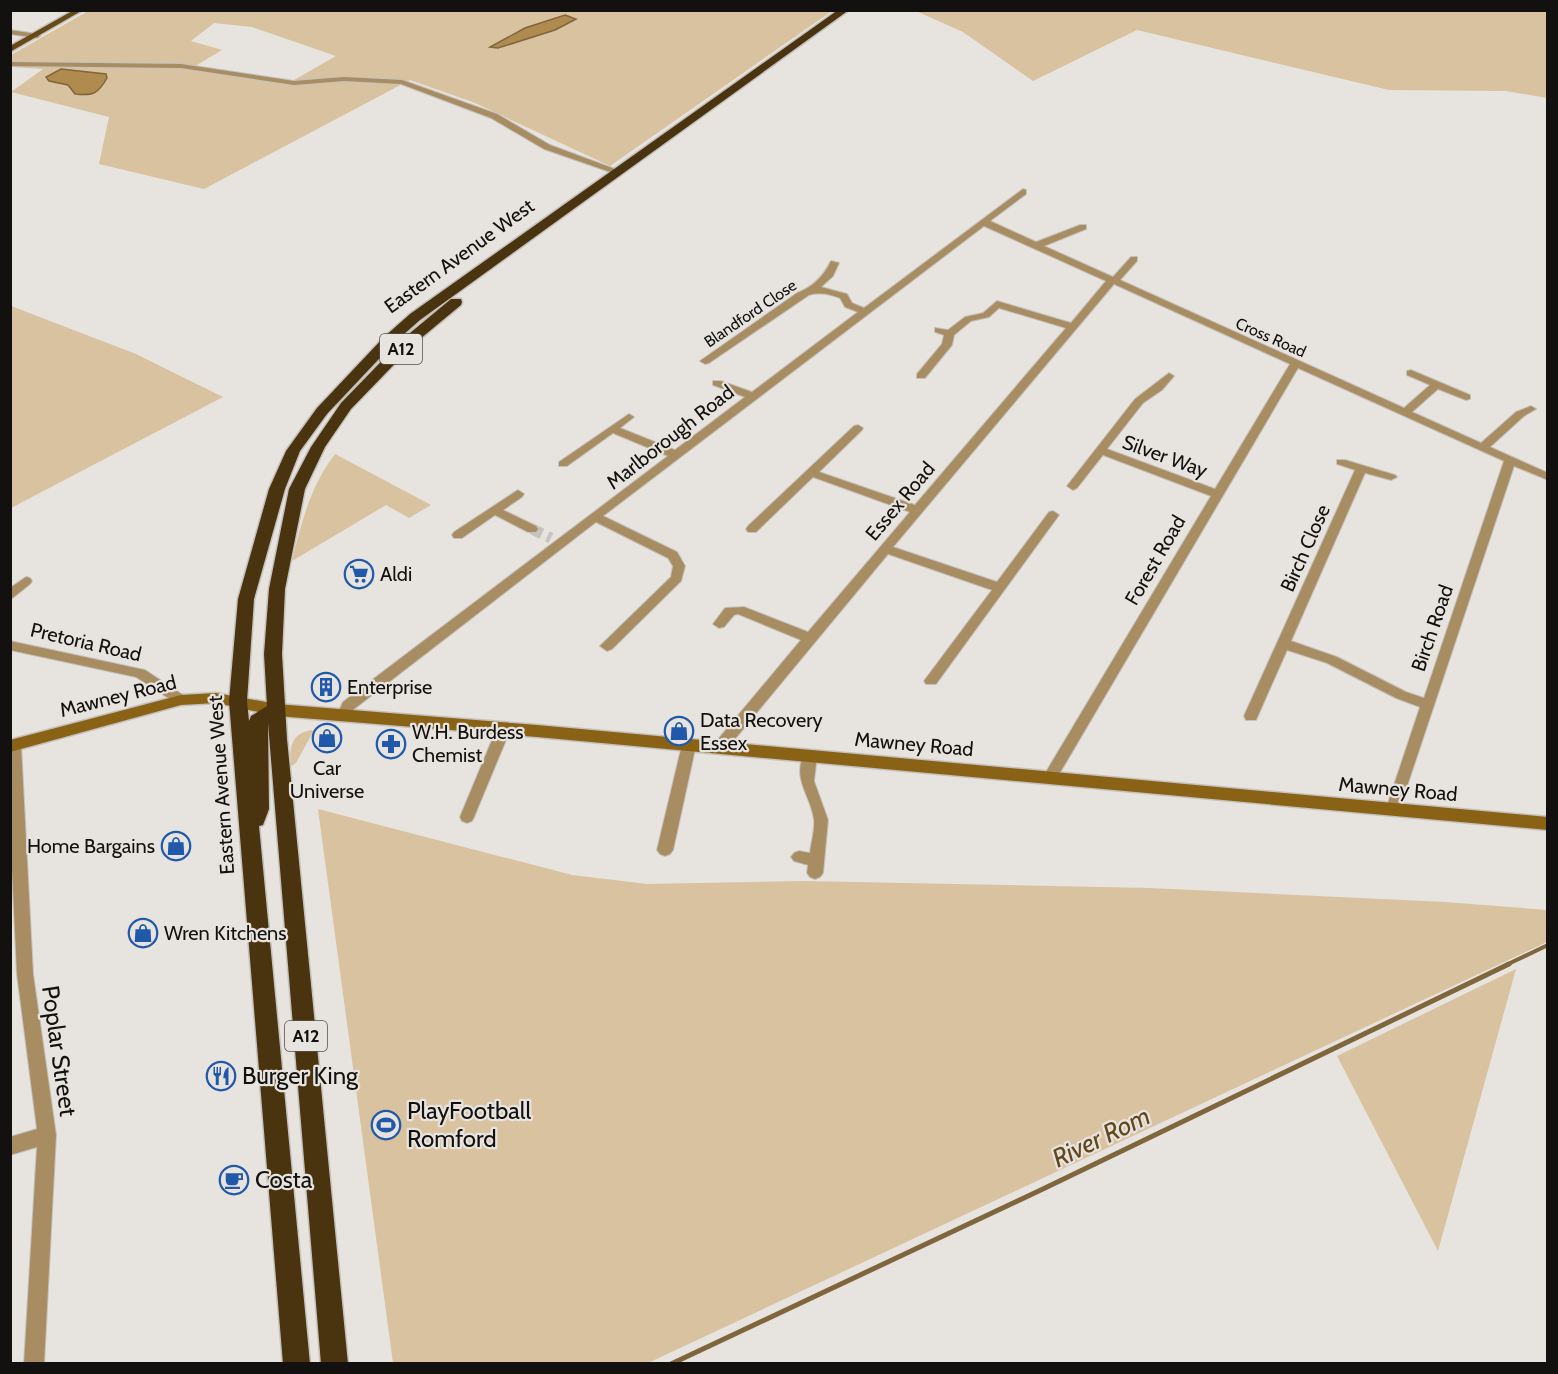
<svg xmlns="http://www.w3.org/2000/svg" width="1558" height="1374" font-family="Cabin,sans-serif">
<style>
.green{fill:#d9c29f;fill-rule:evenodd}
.water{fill:#af8b50;stroke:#80663c;stroke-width:1.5}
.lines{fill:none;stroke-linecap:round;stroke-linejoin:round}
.stream-far1{stroke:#80663c;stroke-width:4}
.stream{stroke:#80663c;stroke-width:5}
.street-tunnel{stroke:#c7c4bf;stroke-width:11;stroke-dasharray:11 6;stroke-linecap:butt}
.street-casing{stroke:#c5c1bd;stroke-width:2}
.secondary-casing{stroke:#c5c1bd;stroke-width:3}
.primary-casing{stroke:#c5c1bd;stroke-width:3}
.highway-casing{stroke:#c5c1bd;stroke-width:3}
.street{fill:#a88d63;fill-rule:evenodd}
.secondary{fill:#8a6216;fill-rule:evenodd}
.primary{fill:#664917;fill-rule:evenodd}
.highway{fill:#49340f;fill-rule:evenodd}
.labels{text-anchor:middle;stroke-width:4.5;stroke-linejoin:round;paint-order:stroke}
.far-street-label{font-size:16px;fill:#12110f;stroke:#e7e3de}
.shield{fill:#e7e3de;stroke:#52504d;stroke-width:1.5}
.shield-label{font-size:18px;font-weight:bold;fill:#12110f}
.street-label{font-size:20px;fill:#12110f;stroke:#e7e3de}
.poi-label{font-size:20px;fill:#12110f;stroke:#e7e3de;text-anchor:start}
.near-street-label{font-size:24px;fill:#12110f;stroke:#e7e3de}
.near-poi-label{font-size:24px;fill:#12110f;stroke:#e7e3de;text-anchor:start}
.near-water-label{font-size:26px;font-style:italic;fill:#614719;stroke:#e7e3de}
</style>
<rect width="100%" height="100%" fill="#e7e3de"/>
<!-- green -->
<path class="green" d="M88,11h744l-222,155 -135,-63 -65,-23 -206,109 -105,-25 10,-47 -98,-25 32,-23 -32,-2v-12zM214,23l38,4 84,29 -49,28 -97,-15 32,-19 -31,-9z
M916,11h631v87l-41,-7 -117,-1 -252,-60 -104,51 -70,-49z
M11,306l125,48 87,43 -212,111z
M335,454l96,51 -22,13 -23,-13 -94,56c9,-38 19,-76 43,-107z
M312,730l1,2 -17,31 -5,3c-2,-18 0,-33 21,-36z
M318,809l254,66 75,9 156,-3 347,7 295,14 102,8v32l-899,421h-255z
M1516,969l-78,282 -101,-195z"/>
<!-- water -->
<path class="water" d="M565,15l11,4 -21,11 -57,18 -8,-1 35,-19z
M61,69l45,5 1,4c-9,16 -14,18 -32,16l-7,-9 -19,-4 -3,-4z"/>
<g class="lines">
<!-- stream-far1 -->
<path class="stream-far1" d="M1506,965l42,-20"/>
<!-- stream -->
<path class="stream" d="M671,1364l374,-176 464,-224"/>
<!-- street-tunnel -->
<path class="street-tunnel" d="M532,529l19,9"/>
<!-- street casing -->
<g class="street-casing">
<path id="street" d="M10,30l27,4 3,2 -3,2 -27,-4z
M10,62l171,2 113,17 50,-4 58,3 95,34 53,31 73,27 -7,2 -72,-25 -53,-31 -90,-34 -57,-3 -50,4 -113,-17 -171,-2z
M1023,189l3,1v4l-36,27 46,21 44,-17h6v4l-42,17 69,31 18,-20h6v4l-17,19 284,128 26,-23 -23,-10v-4l4,-1 59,25v4l-4,1 -28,-11 -26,23 69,31 35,-31 15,-6 5,3 -12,7 -34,31 58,26v7l-34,-14 -116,347 -5,2 -5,-2 -2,-4 34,-102 -24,-9 -69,-35 -40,-13 -31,70h-10l-2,-4 111,-246 -18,-6v-4h8l50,15 2,2 -6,3 -26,-7 -74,168 46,16 69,35 18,6 80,-237 -206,-93 -243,413h-10l-2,-4 168,-281 -108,-41 -26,33 -4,2 -6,-4 68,-87 34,-26 5,3 -12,14 -19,13 -36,46 108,40 75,-125 -176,-80 -221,263 104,35 52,-70 4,-1 6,4 -123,169h-10l-2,-3 68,-91 -104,-36 -163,197h-10l-2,-4 2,-4 86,-103 -63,-26 -4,1 -10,12 -5,1 -6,-4 12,-16 19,-1 64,25 102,-120 -97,-35 -57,55h-8l-2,-3 2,-3 106,-100 4,-1 5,3 -1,2 -43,42 96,33 151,-177 -67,-20 -10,9 -18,4 -17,14 -2,10 -27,33h-8v-4l25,-30 2,-9 -9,-3v-4l13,2 17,-13 18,-4 14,-12 74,22 35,-42 -122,-55 -381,290 74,36 8,14 -4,15 -69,68 -5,2 -7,-5 71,-69 2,-11 -5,-8 -72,-36 -242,187 -5,10h-10l-2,-4 6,-13 325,-246 -55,-23 -46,33h-8v-4l70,-48 5,3 -14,11 55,22 70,-53 -32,-12v-4h8l31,11 106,-80 -13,-5 -5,-9c-11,-4 -20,-6 -31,-3l-100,68 -4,1 -5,-3 97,-68c16,-6 26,-16 34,-32l8,2 -6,13 -12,11 26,7 5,9 12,5z
M518,490l6,4 -2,3 -19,13 33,16 2,3 -2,3h-8l-33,-17 -33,23h-8l-2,-3 2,-3z
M26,577l4,1 2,3 -2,3 -20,16v-12z
M10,641l135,29 41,27 2,3 -7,5 -5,-2 -40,-26 -126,-27z
M504,723l5,1 2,4 -37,89 -2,4 -5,2 -5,-2 -2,-4 37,-89 2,-4z
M14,740l5,1 2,4 12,229 23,161 -12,229h-20l13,-217 -27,8v-18l27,-8 -20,-155 -7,-147v-86z
M689,740l5,1 2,4 -23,105 -3,4 -5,2 -5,-2 -3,-4 25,-105 2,-4z
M810,751l5,1 2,4 -3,25 14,39 -5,53 -3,4 -5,2 -5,-2 -3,-4 1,-8 -14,-4 -3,-4 3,-4 5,-2 11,2c1,-10 5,-23 4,-33 -3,-25 -23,-41 -9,-68z"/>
</g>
<!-- secondary casing -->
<g class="secondary-casing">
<path id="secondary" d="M216,693l61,11 260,21 1011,92v13l-1011,-93 -260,-21 -61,-13 -35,2 -171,47v-12l171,-45z"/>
</g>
<!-- primary casing -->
<g class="primary-casing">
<path id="primary" d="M74,10h9l-73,42v-6z"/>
</g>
<!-- highway casing -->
<g class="highway-casing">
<path id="highway" d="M838,10h11l-429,310 -26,23 -67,71 -27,37 -15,38 -31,110 -7,102 2,20 2,-5 16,-10 -3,-52 5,-65 20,-100 22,-42 30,-44 63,-65 47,-39h10l1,3 -1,3 -47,39 -63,65 -26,38 -20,42 -20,100 -3,65 5,85 61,625h-27l-53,-641 1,86 -6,16 -4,1 51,538h-27l-54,-663 9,-102 31,-110 17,-38 31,-43 67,-71 26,-23z"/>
</g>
<!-- street -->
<use href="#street" class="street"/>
<!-- secondary -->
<use href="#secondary" class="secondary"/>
<!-- primary -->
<use href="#primary" class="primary"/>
<!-- highway -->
<use href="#highway" class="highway"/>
</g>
<!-- icons -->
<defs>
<g id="supermarket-ring" transform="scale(1.5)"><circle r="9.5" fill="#e7e3de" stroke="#2058aa" stroke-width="1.5"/><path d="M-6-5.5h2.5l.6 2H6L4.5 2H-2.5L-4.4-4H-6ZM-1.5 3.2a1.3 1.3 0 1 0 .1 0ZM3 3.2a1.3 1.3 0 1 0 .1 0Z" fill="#2058aa"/></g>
<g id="building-ring" transform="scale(1.5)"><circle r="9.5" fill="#e7e3de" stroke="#2058aa" stroke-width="1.5"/><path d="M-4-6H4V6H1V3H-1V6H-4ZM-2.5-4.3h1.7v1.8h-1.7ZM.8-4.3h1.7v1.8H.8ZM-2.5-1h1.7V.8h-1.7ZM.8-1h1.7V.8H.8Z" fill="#2058aa"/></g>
<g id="shop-ring" transform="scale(1.5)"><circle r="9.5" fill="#e7e3de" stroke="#2058aa" stroke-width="1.5"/><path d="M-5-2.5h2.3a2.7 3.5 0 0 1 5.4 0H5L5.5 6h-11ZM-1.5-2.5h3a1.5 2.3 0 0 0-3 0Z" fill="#2058aa"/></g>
<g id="pharmacy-ring" transform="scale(1.5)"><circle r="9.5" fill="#e7e3de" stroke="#2058aa" stroke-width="1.5"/><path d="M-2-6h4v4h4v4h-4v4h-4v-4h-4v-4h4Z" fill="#2058aa"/></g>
<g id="restaurant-ring" transform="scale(1.5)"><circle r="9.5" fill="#e7e3de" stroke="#2058aa" stroke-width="1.5"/><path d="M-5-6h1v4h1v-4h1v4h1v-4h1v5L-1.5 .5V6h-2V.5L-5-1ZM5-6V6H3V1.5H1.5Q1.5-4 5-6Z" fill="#2058aa"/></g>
<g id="stadium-ring" transform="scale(1.5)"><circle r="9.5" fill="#e7e3de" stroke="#2058aa" stroke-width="1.5"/><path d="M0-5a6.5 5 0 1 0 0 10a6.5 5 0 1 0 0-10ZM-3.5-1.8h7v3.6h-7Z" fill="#2058aa"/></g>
<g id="cafe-ring" transform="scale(1.5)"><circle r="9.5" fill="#e7e3de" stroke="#2058aa" stroke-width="1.5"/><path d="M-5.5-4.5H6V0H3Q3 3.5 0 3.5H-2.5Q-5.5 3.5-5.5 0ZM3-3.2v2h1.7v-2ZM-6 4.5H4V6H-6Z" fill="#2058aa"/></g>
</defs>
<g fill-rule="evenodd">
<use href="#supermarket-ring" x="359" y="574"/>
<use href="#building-ring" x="326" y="687"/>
<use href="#shop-ring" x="679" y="731"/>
<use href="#shop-ring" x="327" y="738"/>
<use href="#pharmacy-ring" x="391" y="744"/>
<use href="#shop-ring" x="176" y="846"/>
<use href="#shop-ring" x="143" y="933"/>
<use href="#restaurant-ring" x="221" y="1076"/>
<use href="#stadium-ring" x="386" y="1125"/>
<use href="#cafe-ring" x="234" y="1180"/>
</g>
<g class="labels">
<!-- far-street labels -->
<g class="far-street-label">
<text transform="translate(750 313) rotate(-34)" y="6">Blandford Close</text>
<text transform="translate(1271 337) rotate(24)" y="6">Cross Road</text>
</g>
<!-- shield labels -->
<g class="shield">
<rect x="380" y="334" width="42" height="30" rx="4.5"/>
<rect x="285" y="1021" width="42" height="30" rx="4.5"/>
</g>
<g class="shield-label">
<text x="401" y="355">A12</text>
<text x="306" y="1042">A12</text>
</g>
<!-- street labels -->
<g class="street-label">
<text transform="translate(459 256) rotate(-36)" y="7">Eastern Avenue West</text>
<text transform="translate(670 437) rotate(-38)" y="7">Marlborough Road</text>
<text transform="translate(1165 456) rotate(20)" y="7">Silver Way</text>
<text transform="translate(900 501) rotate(-50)" y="7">Essex Road</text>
<text transform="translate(1305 548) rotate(-66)" y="7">Birch Close</text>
<text transform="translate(1155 560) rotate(-60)" y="7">Forest Road</text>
<text transform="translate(1432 628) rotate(-71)" y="7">Birch Road</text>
<text transform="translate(86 642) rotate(13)" y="7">Pretoria Road</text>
<text transform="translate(118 696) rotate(-14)" y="7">Mawney Road</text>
<text transform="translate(914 744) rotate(5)" y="7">Mawney Road</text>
<text transform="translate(221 785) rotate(-94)" y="7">Eastern Avenue West</text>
<text transform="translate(1398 789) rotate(5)" y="7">Mawney Road</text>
</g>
<!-- poi labels -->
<g class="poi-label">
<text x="380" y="581">Aldi</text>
<text x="347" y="694">Enterprise</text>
<text x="700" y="727">Data Recovery<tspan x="700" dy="23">Essex</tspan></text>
<text x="412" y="739">W.H. Burdess<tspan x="412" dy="23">Chemist</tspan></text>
<text x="327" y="775" text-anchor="middle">Car<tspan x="327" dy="23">Universe</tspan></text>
<text x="155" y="853" text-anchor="end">Home Bargains</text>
<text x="164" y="940">Wren Kitchens</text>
</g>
<!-- near-street labels -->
<g class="near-street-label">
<text transform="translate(59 1051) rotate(82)" y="8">Poplar Street</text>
</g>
<!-- near-poi labels -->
<g class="near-poi-label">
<text x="242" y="1084">Burger King</text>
<text x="407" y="1119">PlayFootball<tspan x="407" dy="28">Romford</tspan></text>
<text x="255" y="1188">Costa</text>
</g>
<!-- near-water labels -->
<g class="near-water-label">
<text transform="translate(1101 1137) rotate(-26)" y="9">River Rom</text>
</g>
</g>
<!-- border -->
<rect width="1558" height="1374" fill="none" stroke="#12110f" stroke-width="24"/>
</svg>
